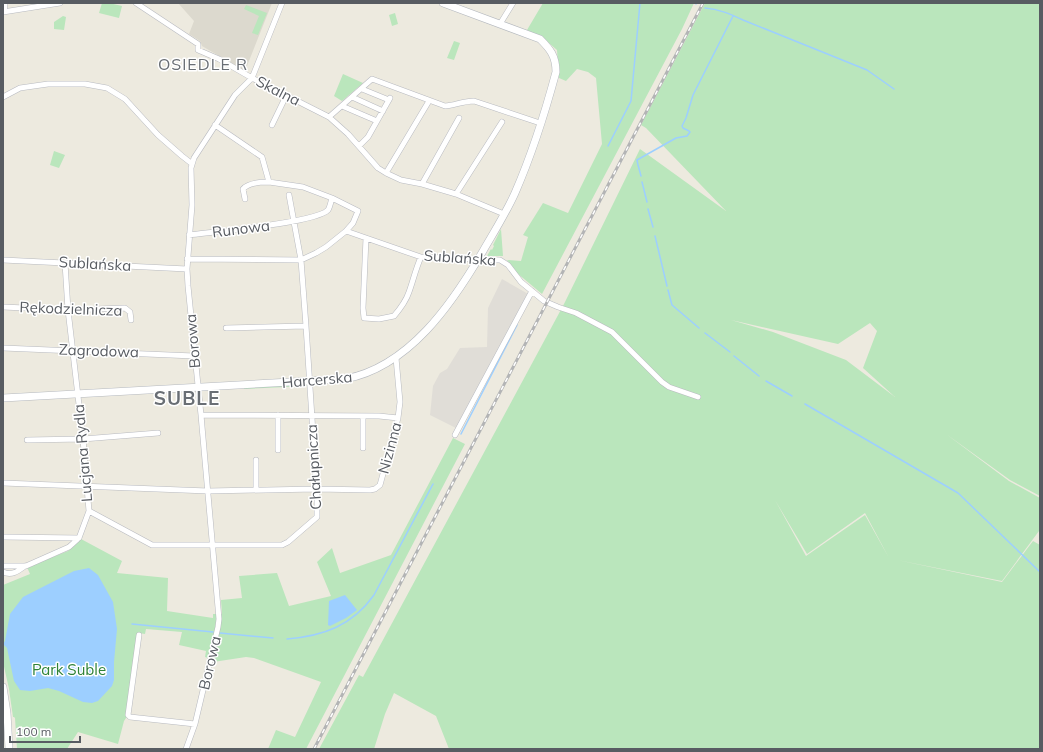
<svg xmlns="http://www.w3.org/2000/svg" width="1043" height="752" font-family="Mulish,sans-serif">
<style>
.industrial{fill:#e0ddd7}
.education{fill:#dcd9ce}
.green{fill:#bae6bc;fill-rule:evenodd}
.water{fill:#9dcfff}
.lines{fill:none;stroke-linecap:round;stroke-linejoin:round}
.stream{stroke:#9dcfff;stroke-width:1.5}
.street-casing{stroke:#b8bac0;stroke-width:6}
.secondary-casing{stroke:#b5b9bf;stroke-width:8}
.street{stroke:#fff;stroke-width:5}
.secondary{stroke:#fff;stroke-width:7}
.rail-casing{stroke:#b3b4b5;stroke-width:3}
.rail{stroke:#fff;stroke-width:1.5;stroke-dasharray:4.5;stroke-linecap:butt}
.labels{text-anchor:middle;stroke-width:3;stroke-linejoin:round;paint-order:stroke}
.street-label{font-size:15px;fill:#585c62;stroke:#fff}
.park-label{font-size:15px;fill:#2f8238;stroke:#fff}
.neighbourhood-label{font-size:16px;letter-spacing:1px;fill:#696e74;stroke:#fff}
.district-label{font-size:19px;font-weight:bold;letter-spacing:1px;fill:#696e74;stroke:#fff}
</style>
<rect width="100%" height="100%" fill="#edeadf"/>
<!-- industrial -->
<path class="industrial" d="M502,279l28,16 -72,134 -28,-14 3,-29 7,-13 7,-4 13,-21 27,-1 1,-39z"/>
<!-- education -->
<path class="education" d="M178,3h94l-27,68 -43,-25 -2,-5 -11,-7 5,-13z"/>
<!-- green -->
<path class="green" d="M102,3h7l13,3 -3,12 -20,-5z
M543,3h151l-12,26 -140,265 -25,-21 -10,-13 14,1 7,-24 -5,-2 20,-32 25,10 34,-69 -6,-66 -8,-6 -11,-3 -11,12 -7,-3 -2,-28 -14,-12 -16,-8z
M705,3h335v493l-30,-16 -64,-46 63,47 31,17v34l-1,-1 -37,50 -105,-21 105,22 31,-41 7,4v204h-591l-13,-33 -42,-23 -9,21 -11,35h-55l40,-74 4,2 201,-373 76,-155 86,62 -80,-83 -5,-3zM731,320l107,24 32,-21 7,8 -14,37 32,29 -49,-37 -73,-28zM775,500l32,54 58,-41 24,45 -24,-43 -59,41z
M246,5l21,8 -9,22 -6,-2 7,-17 -15,-7z
M395,13l3,11 -6,2 -3,-11z
M63,16l3,1 -2,13 -10,-1v-7z
M454,41l6,2 -6,17 -7,-2z
M343,74l20,9 -21,18 -8,-5z
M54,151l11,4 -6,13 -9,-3z
M501,229l2,27h-16l4,-7 1,1 2,-4 -1,-1z
M304,384l3,2 -63,3v-2z
M453,438l12,6 -159,305h-38l8,-19 19,7 26,-55 -67,-24 -8,-1 -33,5 8,-48h1l-1,-14 21,-2 -3,-22 38,-3 12,33 42,-10 -14,-34 15,-14 8,25 51,-18z
M81,539l41,22 -5,12 51,5 -1,33 46,7v-4h4l-2,16 -7,28 -3,-1 1,-6 -27,-6 3,-13 -36,-3 -1,5 -6,-1 -11,82 -4,6 -6,23 -40,-12 -11,17h-50l-2,-31 -1,-1h-1l-4,-28 -6,-27v-77l27,-11 -3,-7 41,-16z"/>
<!-- water -->
<path class="water" d="M89,568l9,7 15,27 4,27 -3,33v18l-2,6 -14,15 -6,2 -9,-1 -24,-11 -11,-3 -18,3 -10,-1 -6,-9 -7,-33 -4,-4 2,-3 5,-27 13,-17 51,-26z
M345,595l12,15 -11,8 -16,8 -2,-1 1,-24z"/>
<g class="lines">
<!-- stream -->
<path class="stream" d="M696,3v1
M705,8c14,1 25,6 38,12l124,50 27,19
M608,146l23,-45 9,-98
M641,176l-3,-11 -1,-5 39,-22 11,-2 3,-4 -1,-1 -6,-3 -1,-2 4,-8 7,-23 40,-79
M642,182l5,20
M648,209l5,18
M655,236l12,50
M668,290l4,15 27,23
M705,333l25,19
M734,356l25,20
M766,381l26,15
M805,404l153,89 82,79
M461,434l56,-109
M132,624l81,8
M220,633l53,5
M287,639c36,-3 65,-13 87,-44l59,-111"/>
<!-- street casing -->
<g class="street-casing">
<path id="street" d="M136,3l62,41v6l21,9 33,19 77,39 19,17 30,34 8,5 15,7 21,4 34,10 48,20
M3,12l57,-9
M4,12l1,-9
M500,24l13,-21
M362,89l27,11
M3,97l17,-9 28,-4h37l22,4 18,11 33,36 24,21 9,7
M352,97l31,14
M342,106l35,15
M329,117l43,-38 73,27c10,-1 19,-5 29,-5l66,22
M215,125l47,32 7,25 34,5 29,11 26,13 -5,12 -7,8
M272,125l14,-29
M359,146l9,-9 22,-39
M386,173l43,-72
M422,184l37,-66
M456,194l46,-72
M245,199l-2,-10c5,-6 18,-7 26,-7
M189,235c22,-3 127,-12 139,-25 2,-3 3,-9 4,-12
M366,238l-3,70 1,10 15,1 15,-3c6,-7 12,-15 15,-24 4,-11 7,-24 12,-35
M187,259l114,1 15,-7 10,-6 20,-16 75,26 79,3 8,5 13,17 23,19 14,6 18,6 36,19 50,50 7,5 29,10
M3,260l184,9
M65,263l3,47 15,129 6,72 63,34h130l6,-3 29,-25v-22l-11,-169 -5,-66 -12,-65
M3,307l65,3 57,-2 5,4 1,8
M226,328l80,-2
M3,348l191,8
M201,415l178,1 19,2
M278,415v35
M455,435l77,-144
M27,440l56,-1 75,-6
M363,448v-32
M256,460v30
M3,483l205,8 108,-2 54,1 5,-1 5,-4 18,-67 2,-16 -4,-44
M3,537l76,1 10,-27
M3,566h23l43,-19 10,-9
M3,572c9,4 15,-1 22,-6
M139,635l-11,80 2,2 65,7
M186,749l9,-25 23,-97 1,-8 -18,-204 -13,-129 -1,-17 5,-64 -1,-37 3,-10 41,-63 17,-17 30,-75"/>
</g>
<!-- secondary casing -->
<g class="secondary-casing">
<path id="secondary" d="M3,398l342,-19c64,-12 107,-75 138,-128 11,-19 23,-38 32,-58 17,-39 30,-80 41,-121 0,-16 -6,-23 -16,-33l-97,-36
M3,687l4,26 2,36"/>
</g>
<!-- street -->
<use href="#street" class="street"/>
<!-- secondary -->
<use href="#secondary" class="secondary"/>
<!-- rail casing -->
<g class="rail-casing">
<path id="rail" d="M314,749l389,-746"/>
</g>
<!-- rail -->
<use href="#rail" class="rail"/>
</g>
<g class="labels">
<!-- street labels -->
<g class="street-label">
<text transform="translate(278 91) rotate(27)" y="5">Skalna</text>
<text transform="translate(241 229) rotate(-7)" y="5">Runowa</text>
<text transform="translate(460 258) rotate(4)" y="5">Sublańska</text>
<text transform="translate(95 264) rotate(3)" y="5">Sublańska</text>
<text transform="translate(71 309) rotate(2)" y="5">Rękodzielnicza</text>
<text transform="translate(193 341) rotate(-95)" y="5">Borowa</text>
<text transform="translate(99 351) rotate(2)" y="5">Zagrodowa</text>
<text transform="translate(317 380) rotate(-5)" y="5">Harcerska</text>
<text transform="translate(390 448) rotate(-75)" y="5">Nizinna</text>
<text transform="translate(83 453) rotate(-95)" y="5">Lucjana Rydla</text>
<text transform="translate(314 467) rotate(-93)" y="5">Chałupnicza</text>
<text transform="translate(210 663) rotate(-77)" y="5">Borowa</text>
</g>
<!-- park labels -->
<g class="park-label">
<text x="69" y="675">Park Suble</text>
</g>
<!-- neighbourhood labels -->
<g class="neighbourhood-label">
<text x="203" y="70">OSIEDLE R</text>
</g>
<!-- district labels -->
<g class="district-label">
<text x="187" y="405">SUBLE</text>
</g>
</g>
<!-- border -->
<rect width="1043" height="752" fill="none" stroke="#585c62" stroke-width="8"/>
<!-- scale -->
<path d="M10 736v6h70v-6" fill="none" stroke="#585c62" stroke-width="2"/>
<text x="16" y="736" font-size="12" fill="#585c62" stroke="#ffffff" stroke-width="3" paint-order="stroke">100 m</text>
</svg>
